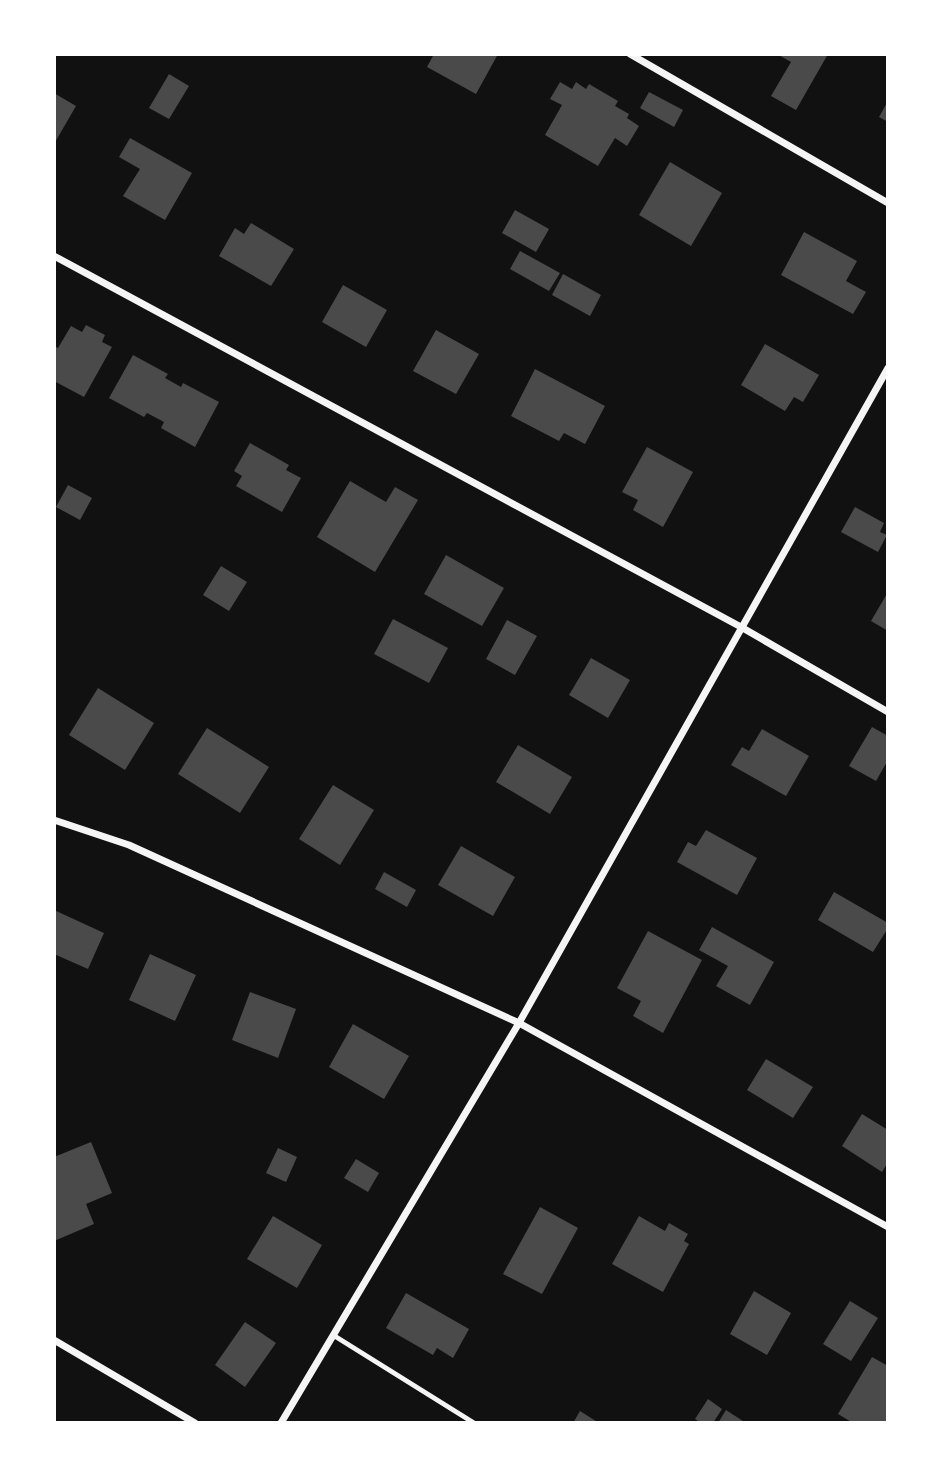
<svg xmlns="http://www.w3.org/2000/svg" width="942" height="1477" font-family="'DM Sans',sans-serif">
<style>
.building{fill:#4a4a4a}
.lines{fill:none;stroke-linecap:round;stroke-linejoin:round}
.service{stroke:#f5f5f5;stroke-width:5}
.minor{stroke:#f5f5f5;stroke-width:7}
</style>
<rect width="100%" height="100%" fill="#111"/>
<!-- building -->
<path class="building" d="M434,54h64l-22,40 -49,-27z
M777,54h51l-32,56 -25,-14 20,-34z
M169,74l20,12 -20,33 -20,-11z
M560,82l12,7 4,-7 10,7 3,-5 29,17 -3,5 14,8 -2,4 12,8 -12,20 -12,-8 -17,28 -53,-31 17,-30 -12,-6z
M649,92l34,18 -9,17 -34,-19z
M54,93l22,13 -22,38z
M888,101v21l-9,-5z
M130,138l62,35 -27,47 -42,-24 17,-27 -21,-12z
M670,162l52,31 -31,53 -52,-31z
M515,210l34,19 -13,23 -34,-19z
M251,223l43,26 -23,37 -52,-30 16,-28 9,6z
M804,232l53,29 -11,20 20,11 -13,22 -72,-39z
M520,251l40,22 -11,18 -39,-22z
M563,274l38,21 -11,21 -38,-21z
M343,285l44,25 -21,37 -44,-25z
M86,325l19,10 -3,7 10,5 -28,50 -30,-16v-35l4,2 13,-22 11,6z
M436,330l43,24 -23,40 -43,-23z
M765,344l54,31 -16,27 -9,-5 -9,14 -44,-26z
M133,355l35,19 -3,4 16,9 2,-4 36,19 -24,45 -34,-19 3,-6 -17,-9 -3,4 -35,-19z
M535,369l70,37 -20,38 -21,-11 -5,8 -48,-25z
M250,443l39,22 -3,5 15,8 -19,34 -46,-26 6,-10 -8,-5z
M647,447l46,25 -30,55 -30,-17 5,-10 -16,-8z
M350,481l36,21 9,-15 23,13 -43,72 -58,-35z
M68,485l24,13 -12,22 -24,-13z
M855,507l29,16 -4,9 7,3 -9,17 -37,-20z
M446,555l58,33 -22,38 -58,-32z
M221,566l26,16 -18,29 -26,-16z
M888,592v39l-17,-10z
M393,619l55,29 -19,35 -55,-29z
M507,620l30,16 -22,39 -29,-16z
M591,658l39,22 -22,38 -39,-23z
M98,688l56,35 -29,47 -56,-35z
M872,727l16,9v24l-12,21 -27,-15z
M207,728l62,39 -29,46 -62,-39z
M762,729l47,27 -23,40 -55,-31 11,-18 7,4z
M518,745l54,32 -22,37 -54,-32z
M333,785l41,25 -34,55 -41,-26z
M706,830l51,28 -20,37 -60,-33 11,-20 8,4z
M461,846l54,31 -22,39 -55,-31z
M384,872l32,18 -9,17 -32,-18z
M834,892l54,31v5l-15,24 -55,-32z
M54,910l50,23 -16,36 -34,-15z
M712,927l62,35 -24,43 -34,-19 12,-20 -29,-16z
M648,931l54,29 -39,73 -30,-17 8,-15 -24,-13z
M150,954l46,21 -21,46 -46,-21z
M250,992l46,17 -18,49 -46,-18z
M353,1024l56,32 -25,43 -55,-32z
M766,1059l47,28 -20,31 -46,-28z
M862,1114l26,16v32l-6,10 -40,-26z
M91,1142l21,51 -26,11 8,20 -40,17v-84z
M278,1148l19,9 -11,25 -20,-9z
M356,1159l23,14 -11,19 -24,-14z
M540,1207l38,21 -36,66 -39,-20z
M273,1216l49,29 -25,43 -50,-29z
M639,1216l26,15 4,-8 19,11 -4,7 5,3 -26,48 -51,-28z
M754,1291l37,22 -24,42 -37,-21z
M406,1293l63,36 -16,29 -16,-10 -4,7 -47,-27z
M850,1301l28,17 -27,43 -28,-17z
M245,1322l31,21 -31,44 -30,-22z
M872,1357l16,9v57h-35l-15,-9z
M708,1399l14,10 -9,14h-12l-6,-4z
M726,1410l20,13h-28z
M580,1411l19,12h-26z"/>
<g class="lines">
<!-- service -->
<path class="service" d="M333,1335l141,88"/>
<!-- minor -->
<path class="minor" d="M630,54l258,149
M54,256l687,371 147,85
M54,820l75,25 390,178 369,204
M54,1340l141,83
M281,1423l238,-400 369,-655"/>
</g>
<!-- border -->
<rect width="942" height="1477" fill="none" stroke="#ffffff" stroke-width="112"/>
</svg>
